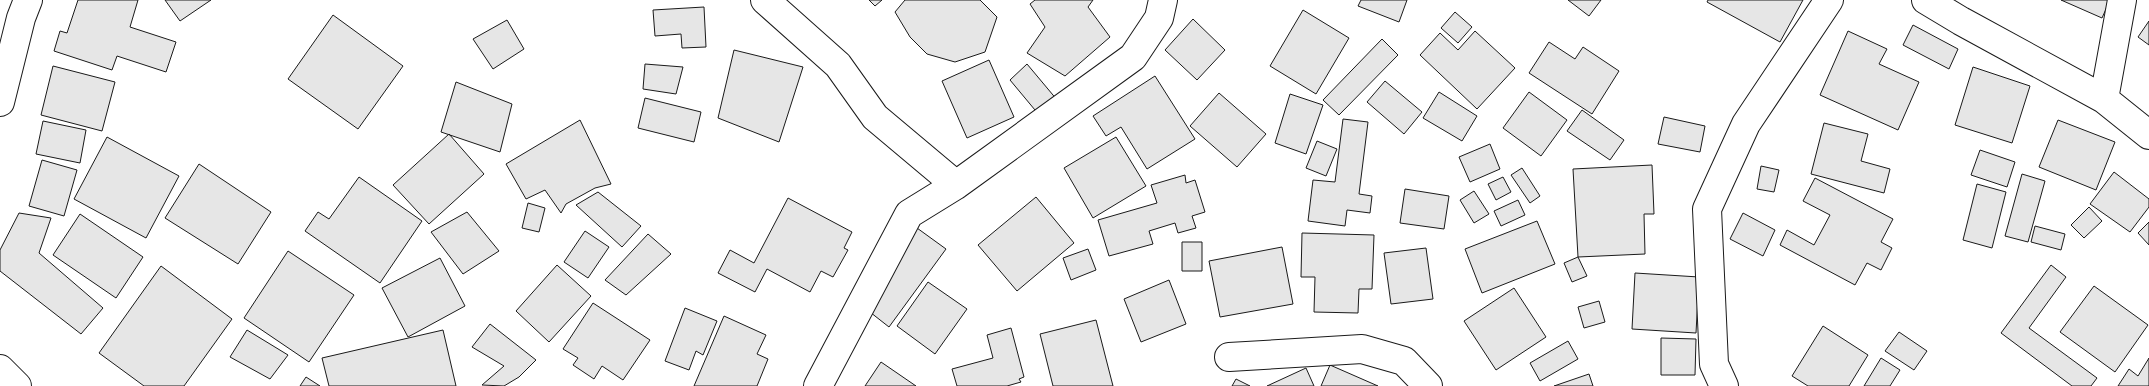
<svg xmlns="http://www.w3.org/2000/svg" width="2149" height="386" font-family="'PT Sans Narrow',sans-serif">
<style>
.building{fill:#e6e6e6;stroke:#1a1a1a}
.lines{fill:none;stroke-linecap:round;stroke-linejoin:round}
.street-casing{stroke:#1a1a1a;stroke-width:30}
.primary-casing{stroke:#1a1a1a;stroke-width:30}
.street{stroke:#fff;stroke-width:28}
.primary{stroke:#fff;stroke-width:28}
</style>
<rect width="100%" height="100%" fill="#fff"/>
<!-- building -->
<path class="building" d="M78,0h60l-8,27 46,15 -10,30 -49,-16 -5,14 -58,-19 6,-20 7,2z
M165,0h46l-31,21z
M869,0h13l-7,6z
M905,0h75l17,17 -12,35 -30,10 -28,-8 -17,-17 -15,-25z
M1035,0h58l-5,7 22,30 -45,39 -38,-23 18,-26 -15,-23z
M1361,0h46l-8,22 -41,-16z
M1568,0h33l-12,16z
M1708,0h95l-23,42 -73,-40z
M2061,0h49l-8,18z
M704,7l2,40 -24,1 -1,-14 -26,2 -2,-26z
M1303,10l46,28 -33,56 -46,-28z
M1455,12l17,15 -14,16 -17,-15z
M333,15l70,51 -45,63 -70,-50z
M1193,19l32,31 -28,30 -32,-30z
M507,20l17,29 -31,20 -20,-30z
M2149,21v24l-11,-8z
M1913,25l45,24 -9,20 -46,-24z
M1475,31l40,37 -38,41 -57,-54 20,-22 18,17z
M1848,31l39,18 -8,15 40,18 -21,48 -78,-35z
M1382,39l16,16 -59,60 -16,-15z
M1549,42l26,17 8,-12 36,24 -27,43 -63,-41z
M734,50l69,17 -24,75 -61,-24z
M989,60l25,57 -47,21 -25,-57z
M645,64l38,3 -7,27 -33,-5z
M1027,64l31,37 -18,15 -30,-36z
M53,66l62,16 -13,49 -61,-16z
M1973,67l57,19 -18,57 -57,-18z
M1155,76l40,63 -48,30 -26,-42 -15,9 -13,-20z
M1385,81l37,31 -18,22 -37,-32z
M456,82l56,22 -12,48 -59,-20z
M1439,92l38,24 -15,25 -39,-23z
M1529,92l38,28 -26,36 -38,-28z
M1219,93l47,41 -29,33 -47,-41z
M1290,94l33,11 -17,49 -31,-11z
M645,98l56,14 -7,30 -56,-14z
M1582,110l42,30 -14,20 -43,-29z
M1664,117l41,9 -5,26 -42,-8z
M1343,119l25,3 -9,72 13,2 -2,17 -23,-3 -2,16 -37,-5 5,-41 22,2z
M580,120l31,64 -16,4 -29,16 -5,9 -16,-23 -19,9 -20,-35z
M2058,120l57,22 -19,48 -57,-23z
M43,121l43,9 -6,33 -44,-9z
M1824,123l44,11 -7,27 29,8 -6,24 -73,-19z
M449,134l35,40 -55,50 -36,-39z
M107,137l72,39 -33,62 -72,-39z
M1116,137l30,49 -53,32 -29,-50z
M1317,141l20,8 -11,27 -20,-8z
M1490,144l10,25 -30,13 -11,-25z
M1980,150l35,12 -8,25 -36,-12z
M42,160l35,10 -13,46 -35,-10z
M199,164l72,48 -33,52 -73,-46z
M1652,165l2,49h-10l1,40 -67,3 -5,-88z
M1761,166l18,4 -5,22 -17,-3z
M1522,168l18,28 -10,7 -19,-28z
M2114,172l35,27v8l-19,25 -40,-28z
M2022,174l23,7 -17,61 -23,-6z
M1185,175l1,8 9,-3 10,32 -13,4 4,12 -18,5 -3,-10 -26,8 4,13 -44,12 -11,-36 59,-17 -6,-18z
M359,177l63,44 -42,62 -75,-52 13,-19 11,7z
M1503,177l8,15 -15,8 -8,-16z
M1815,178l78,41 -12,23 11,6 -11,22 -14,-7 -12,22 -75,-40 7,-15 27,15 16,-30 -27,-14z
M1977,184l29,8 -14,56 -29,-8z
M1405,189l44,7 -5,33 -44,-6z
M1474,191l15,23 -15,9 -14,-23z
M598,192l43,34 -19,21 -46,-42z
M1036,197l38,46 -57,48 -39,-46z
M788,198l64,34 -8,16 4,2 -15,27 -12,-6 -11,21 -43,-23 -12,23 -37,-19 12,-23 24,13z
M1518,200l7,15 -24,11 -7,-15z
M528,203l17,5 -6,24 -17,-4z
M2089,207l13,14 -18,17 -13,-13z
M467,212l32,39 -36,23 -32,-42z
M19,213l32,5 -12,35 64,55 -22,26 -81,-63v-21z
M1743,213l32,17 -12,26 -33,-17z
M80,214l63,43 -27,41 -63,-43z
M1537,221l18,43 -73,29 -17,-44z
M2149,222v23l-11,-12z
M2035,226l30,8 -4,16 -30,-8z
M917,228l29,21 -57,78 -28,-22z
M585,231l24,16 -21,31 -24,-16z
M1302,233l72,2 -2,54h-13l-1,24 -44,-1 1,-35h-14z
M648,234l23,20 -45,41 -21,-15z
M1182,242h20v29h-20z
M1282,247l11,57 -73,13 -11,-56z
M1426,248l7,51 -42,5 -7,-51z
M1088,249l8,21 -25,10 -8,-22z
M288,251l66,44 -45,67 -65,-44z
M1578,257l9,19 -15,6 -8,-19z
M440,258l25,48 -57,31 -26,-49z
M557,265l34,31 -42,46 -33,-31z
M2051,265l15,12 -37,51 68,50 -6,8h-19l-71,-53z
M161,266l71,53 -48,67h-40l-45,-33z
M1635,273l64,4 -3,56 -64,-4z
M1169,280l17,44 -45,18 -17,-43z
M928,282l39,27 -32,45 -38,-28z
M2094,286l54,39 -33,47 -55,-40z
M1514,288l32,49 -50,33 -32,-49z
M1599,301l6,21 -21,6 -6,-21z
M593,303l57,37 -27,40 -21,-14 -8,13 -21,-14 5,-7 -15,-9z
M685,308l32,13 -14,34 -7,-4 -7,19 -24,-9z
M724,316l42,19 -9,19 11,5 -11,27h-63z
M1096,320l17,66h-60l-13,-52z
M490,324l46,36 -17,17 -15,9 -22,-1 22,-19 -32,-19z
M1823,326l45,29 -19,31h-41l-16,-10z
M1011,328l13,49 -5,2 2,3 -14,4h-50l-5,-17 41,-11 -6,-23z
M247,330l41,25 -18,24 -40,-22z
M443,330l13,56h-127l-7,-28z
M1899,332l28,19 -13,19 -29,-19z
M1661,338l35,1 -1,36h-34z
M1568,341l10,18 -38,22 -10,-18z
M1881,358l19,12 -10,16h-26z
M2149,358v28h-31l11,-17 9,7z
M881,362l35,24h-51z
M1330,365l48,21h-57z
M1306,368l8,18h-47z
M1589,374l4,12h-39z
M306,377l14,9h-20z
M1236,379l14,7h-18z"/>
<g class="lines">
<!-- street casing -->
<g class="street-casing">
<path id="street" d="M765,0l73,65 37,52 81,68
M1926,0l35,21 143,78 45,36
M2104,99l18,-99
M0,102l21,-84 7,-18
M1229,357l133,-8 42,12 24,25
M818,386l91,-172 47,-29 177,-128 26,-39 4,-18
M1724,386l-10,-22 -7,-155 39,-85 83,-124"/>
</g>
<!-- primary casing -->
<g class="primary-casing">
<path id="primary" d="M0,369l17,17"/>
</g>
<!-- street -->
<use href="#street" class="street"/>
<!-- primary -->
<use href="#primary" class="primary"/>
</g>
</svg>
